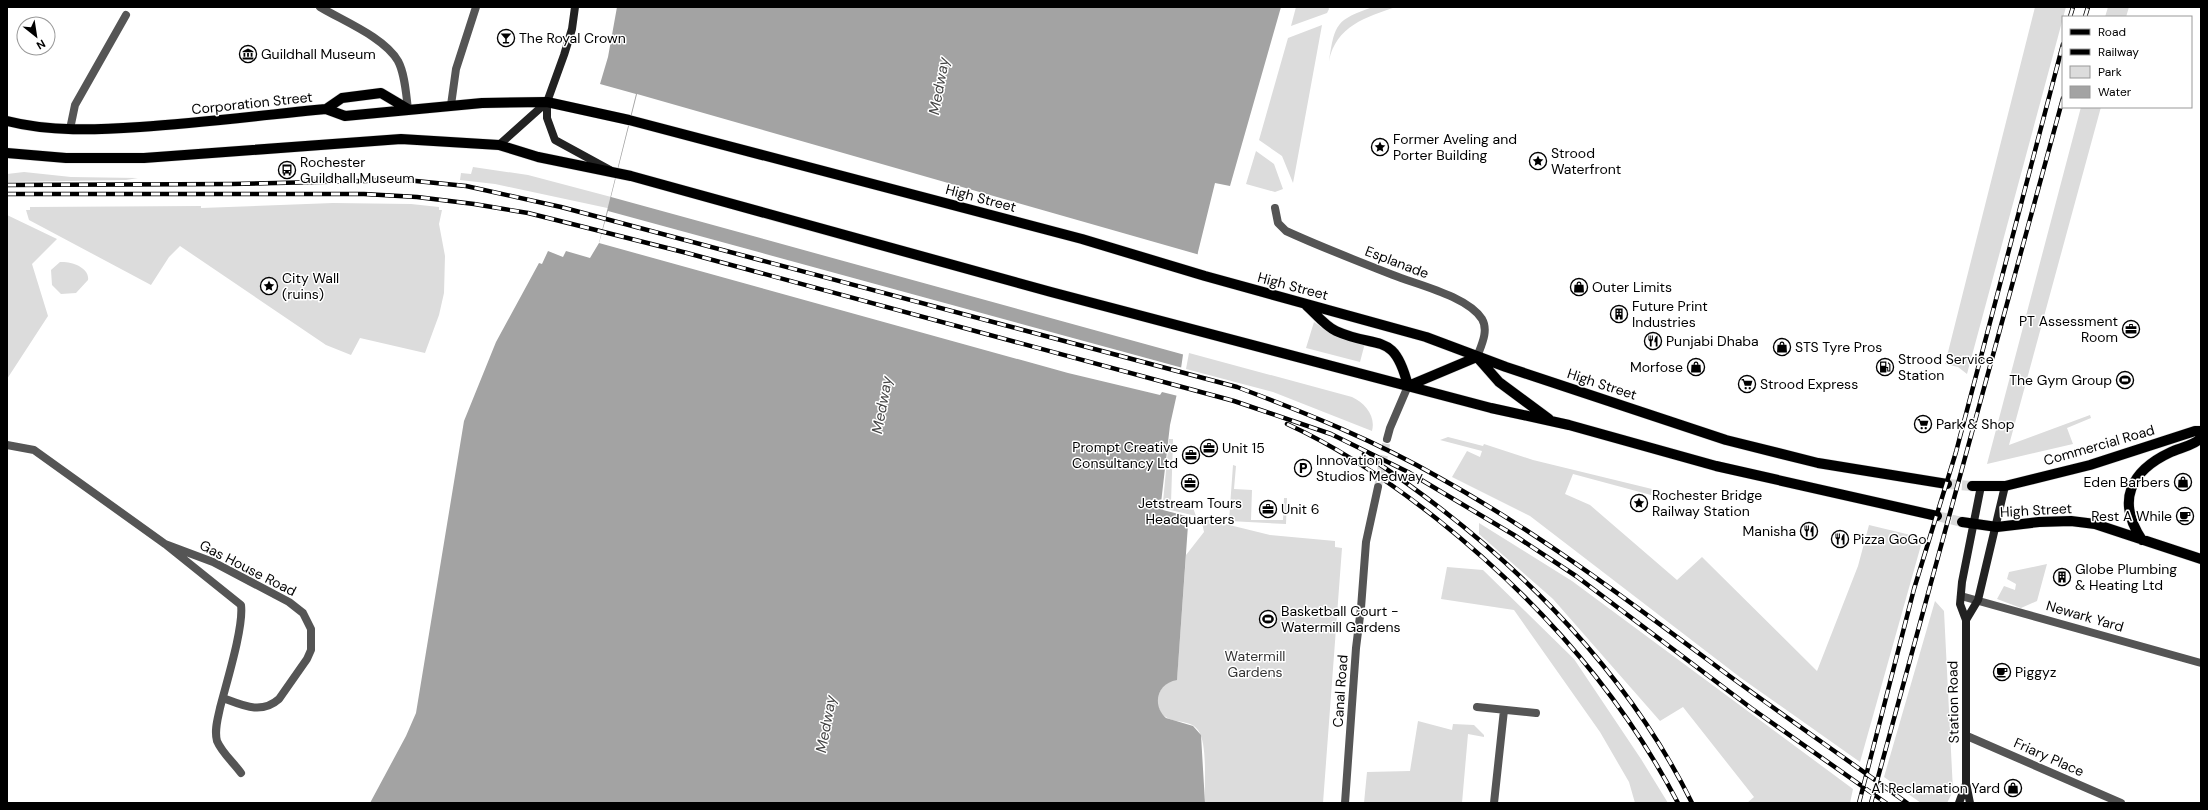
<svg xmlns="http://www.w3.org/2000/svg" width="2208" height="810" font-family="'DM Sans',sans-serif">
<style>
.green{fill:#dcdcdc}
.water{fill:#a3a3a3}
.pier{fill:#fff}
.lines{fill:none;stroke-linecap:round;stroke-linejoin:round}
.street-tunnel{stroke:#d9d9d9;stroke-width:8;stroke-dasharray:8 4;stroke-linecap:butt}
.primary-tunnel{stroke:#d9d9d9;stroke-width:10;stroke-dasharray:10 5;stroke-linecap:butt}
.primary-casing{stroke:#dbdbdb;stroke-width:11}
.street{stroke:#555;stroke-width:8}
.secondary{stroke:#222;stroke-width:8}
.primary{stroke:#000;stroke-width:10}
.rail-casing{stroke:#000;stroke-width:4.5}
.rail{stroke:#fff;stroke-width:3;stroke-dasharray:9;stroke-linecap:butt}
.labels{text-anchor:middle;stroke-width:3;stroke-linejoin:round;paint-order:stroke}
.poi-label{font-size:14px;fill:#000;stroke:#fff;text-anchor:start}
.street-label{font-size:14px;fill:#000;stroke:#fff}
.park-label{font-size:14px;fill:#333;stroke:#fff}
.water-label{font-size:15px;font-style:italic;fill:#444;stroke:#fff}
</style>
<rect width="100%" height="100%" fill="#fff"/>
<!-- green -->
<path class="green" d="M1296,7h32l1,2 -2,4 -36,13z
M1373,7h23c-30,10 -60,19 -67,54 6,-38 7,-41 44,-54z
M2035,7h31l-99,367 -9,-7 -13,-3z
M2108,7h21l-3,10h-21z
M1322,25l-26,142 -3,16 -11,-27 -23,-16 29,-102z
M2081,107h20l-92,338 81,-30 1,3 -24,10 6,16 -86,20z
M1256,151l18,13 9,25 -8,3 -29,-8z
M473,167l55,8 87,23 -3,11 -117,-25 -35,-4 1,-7 10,1z
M24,172l47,5 67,1 -12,2 -119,2v-8z
M333,203l78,1 28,3v3h3l-3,14 6,32 -1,37 -5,22 -14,38 -65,-15 -9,17 -25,-10 -146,-99 -11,11 -18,28 -122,-65 -3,-10h4v-3l171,-1v2z
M7,215l50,24 -25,25 16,52 -41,63z
M60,262c10,-1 30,5 28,18l-12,13 -15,1 -9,-9 -1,-15z
M1314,322l17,12 34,9 -5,19 -54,-14z
M1189,353l163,44c13,6 24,19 20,34l-99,-39 -87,-23z
M1448,437l35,9 1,-2 49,16 119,29 -1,6 -78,-21 -8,20 25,11 87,75 25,-23 115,114 41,-105 11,-41 54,13 -63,224 -119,-84 -211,-162 -78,-39 15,-26 13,6 2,-6 -42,-11z
M1169,439h4v2l-2,62 21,2 4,11 -30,-7 -3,-7z
M1233,465l3,1 -2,23 18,1 -1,30h32l1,-22h3l-1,26 -57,-3z
M1201,518l69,17 65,6v6l7,1 -19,255h-118c-1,-18 3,-59 -7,-73 -10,-14 -33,-2 -40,-24 -2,-6 0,-12 4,-18 4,-5 9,-7 15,-9l9,-124 18,-23z
M1479,523l93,58 281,208 -3,14h-103l7,-6 -71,-90 -23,14 -107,-122 -74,-65z
M2047,564l-10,37 -16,7 -24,-9 7,-13 11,4 1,-6 -9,-5 2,-7z
M1447,567l36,3 91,89 67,100 27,44h-33l-6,-21 -29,-50 -86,-122 -73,-11z
M1935,601l9,10 9,180 -6,12h-26l-37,-26z
M1418,721l34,9 1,-6 21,1 10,10v2l-16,-3 -6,69h-98l3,-31 43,-1z"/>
<!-- water -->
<path class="water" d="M617,7h664l-51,179 -15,-3 -17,69 -20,137 -8,36 -9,78 2,7 23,6 -1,7 3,2 -11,155c-19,3 -26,24 -11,38l27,8 8,9 4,68h-835l36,-67 10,-23 48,-292 32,-79 43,-79 3,1 6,-13 15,6 3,-6 24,7 9,-15 37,-149 -36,-10 8,-27z"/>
<!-- pier -->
<path class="pier" d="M637,94l563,161 -15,100 -574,-158z
M608,211l575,157 -5,28 -16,-4 -2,3 -92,-22 -469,-130z"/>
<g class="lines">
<!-- street-tunnel -->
<path class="street-tunnel" d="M1378,487l9,-48"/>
<!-- primary-tunnel -->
<path class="primary-tunnel" d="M1947,484l25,2
M1937,516l25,6"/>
<!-- primary casing -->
<g class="primary-casing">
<path id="primary" d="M326,109l16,-11 39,-5 27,16
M7,121c43,11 89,9 133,6 58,-4 117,-11 175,-17l11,-1 19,7 137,-13 65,-1 82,18 453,119 123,37 221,61 80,30 220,73 92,23 129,21
M7,153l59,5h78l257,-19 98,6 39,12 93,19 420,116 440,116 78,17 147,41 221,50
M1306,305c9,8 19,21 30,26 42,19 58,-1 72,55
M1408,386l69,-29 22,25 50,37
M1972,486h33l85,-21 105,-34h6
M1962,522l35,5 42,-5 32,-1 24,3 106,35
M2142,540c-26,-39 -12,-69 29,-88 9,-4 24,-7 30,-14"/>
</g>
<!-- street -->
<path class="street" d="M320,7c23,14 64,30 78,54 7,13 8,33 10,48
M451,105l5,-36 20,-62
M70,129l5,-24 51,-90
M1275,208l3,15 8,8c35,16 71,30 107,44 25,10 74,21 89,44 7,12 -1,27 -5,38
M1387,439l3,-11 18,-42
M7,445l27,5 131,94
M1961,596l240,67
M223,698c19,7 38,17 56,1l28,-40 4,-9v-21l-8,-16 -14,-11 -76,-40 -48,-18 76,61c3,22 -15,79 -21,103 -2,10 -6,22 -3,33 5,12 17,22 24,32
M1477,707l59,6
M1967,736l154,67
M1345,803l11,-155 5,-40 5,-66 12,-55
M1494,803l10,-93"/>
<!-- secondary -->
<path class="secondary" d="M575,7l-3,22 -8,26 -17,47v16l8,22 55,30
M499,145l48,-43
M1966,620l12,-20 27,-114
M1959,803l7,-19
M1970,803l-4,-20v-163l-6,-16 2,-22 19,-96"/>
<!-- primary -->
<use href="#primary" class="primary"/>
<!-- rail casing -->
<g class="rail-casing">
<path id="rail" d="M2070,17l3,-10
M2085,17l3,-10
M7,185l225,-1 174,-4 60,6 95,21 676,180c69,26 139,54 203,91 99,55 189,123 280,191 61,45 125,89 187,134
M7,194h357l53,3 57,7 54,9 56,14 103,26 547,148 97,33 77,38 106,63 62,41 175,132 135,95
M1287,424c55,25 103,58 150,95 98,78 183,173 241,284
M1364,454c133,87 257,205 328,349
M1859,803l55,-214 42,-137 107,-408
M1871,803l192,-705"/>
</g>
<!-- rail -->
<use href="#rail" class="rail"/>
</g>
<!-- icons -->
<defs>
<g id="bar-ring" transform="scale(0.9)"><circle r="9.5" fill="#fff" stroke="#000" stroke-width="1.5"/><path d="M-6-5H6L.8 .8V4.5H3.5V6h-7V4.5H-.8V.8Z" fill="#000"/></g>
<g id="museum-ring" transform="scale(0.9)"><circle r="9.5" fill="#fff" stroke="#000" stroke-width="1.5"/><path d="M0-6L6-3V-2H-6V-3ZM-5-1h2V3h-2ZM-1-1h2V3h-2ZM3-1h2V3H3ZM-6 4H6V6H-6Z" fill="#000"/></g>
<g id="sight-ring" transform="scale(0.9)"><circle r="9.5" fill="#fff" stroke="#000" stroke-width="1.5"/><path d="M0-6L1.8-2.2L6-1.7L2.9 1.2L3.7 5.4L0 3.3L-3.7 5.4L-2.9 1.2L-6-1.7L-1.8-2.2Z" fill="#000"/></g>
<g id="bus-ring" transform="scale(0.9)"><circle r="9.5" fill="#fff" stroke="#000" stroke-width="1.5"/><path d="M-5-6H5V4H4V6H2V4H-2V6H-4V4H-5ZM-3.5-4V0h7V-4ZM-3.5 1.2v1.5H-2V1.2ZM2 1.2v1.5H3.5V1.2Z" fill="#000"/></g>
<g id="shop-ring" transform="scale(0.9)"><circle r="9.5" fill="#fff" stroke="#000" stroke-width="1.5"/><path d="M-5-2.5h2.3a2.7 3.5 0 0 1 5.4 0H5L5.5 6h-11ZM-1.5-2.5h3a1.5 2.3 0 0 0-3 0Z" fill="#000"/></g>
<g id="building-ring" transform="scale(0.9)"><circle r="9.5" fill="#fff" stroke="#000" stroke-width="1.5"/><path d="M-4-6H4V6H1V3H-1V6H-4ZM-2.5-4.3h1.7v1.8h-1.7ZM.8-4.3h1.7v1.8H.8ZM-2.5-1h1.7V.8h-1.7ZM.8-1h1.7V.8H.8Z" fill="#000"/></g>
<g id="office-ring" transform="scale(0.9)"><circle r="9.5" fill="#fff" stroke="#000" stroke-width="1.5"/><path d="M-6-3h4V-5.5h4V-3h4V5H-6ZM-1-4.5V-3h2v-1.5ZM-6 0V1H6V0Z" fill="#000"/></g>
<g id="restaurant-ring" transform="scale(0.9)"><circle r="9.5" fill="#fff" stroke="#000" stroke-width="1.5"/><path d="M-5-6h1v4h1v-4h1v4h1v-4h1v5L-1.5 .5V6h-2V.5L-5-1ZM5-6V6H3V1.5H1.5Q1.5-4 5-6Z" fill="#000"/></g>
<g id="fuel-ring" transform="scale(0.9)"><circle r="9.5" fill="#fff" stroke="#000" stroke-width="1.5"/><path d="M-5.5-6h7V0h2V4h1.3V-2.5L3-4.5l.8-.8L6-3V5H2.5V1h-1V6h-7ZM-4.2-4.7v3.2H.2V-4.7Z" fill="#000"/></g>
<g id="stadium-ring" transform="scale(0.9)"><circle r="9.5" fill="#fff" stroke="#000" stroke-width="1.5"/><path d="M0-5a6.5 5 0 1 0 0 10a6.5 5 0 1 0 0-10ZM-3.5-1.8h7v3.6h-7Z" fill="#000"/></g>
<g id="supermarket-ring" transform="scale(0.9)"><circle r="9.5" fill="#fff" stroke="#000" stroke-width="1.5"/><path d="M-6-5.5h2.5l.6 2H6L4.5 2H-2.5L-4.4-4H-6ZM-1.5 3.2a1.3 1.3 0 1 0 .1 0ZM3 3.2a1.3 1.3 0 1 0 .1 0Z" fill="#000"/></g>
<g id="parking-ring" transform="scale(0.9)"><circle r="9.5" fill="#fff" stroke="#000" stroke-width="1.5"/><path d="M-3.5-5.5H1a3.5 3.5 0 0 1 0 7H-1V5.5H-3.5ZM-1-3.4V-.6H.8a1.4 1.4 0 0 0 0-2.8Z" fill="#000"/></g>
<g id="cafe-ring" transform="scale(0.9)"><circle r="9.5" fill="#fff" stroke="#000" stroke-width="1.5"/><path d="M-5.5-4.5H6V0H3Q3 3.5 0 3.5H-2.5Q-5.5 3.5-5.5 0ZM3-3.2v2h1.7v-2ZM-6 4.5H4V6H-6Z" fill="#000"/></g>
</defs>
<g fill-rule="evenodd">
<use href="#bar-ring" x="506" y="38"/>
<use href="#museum-ring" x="248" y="54"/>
<use href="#sight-ring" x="1380" y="147"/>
<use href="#sight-ring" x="1538" y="161"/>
<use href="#bus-ring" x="287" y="170"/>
<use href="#sight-ring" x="269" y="286"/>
<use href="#shop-ring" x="1579" y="287"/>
<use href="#building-ring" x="1619" y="314"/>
<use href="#office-ring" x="2131" y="329"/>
<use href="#restaurant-ring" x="1653" y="341"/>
<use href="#shop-ring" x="1782" y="347"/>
<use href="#shop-ring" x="1696" y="367"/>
<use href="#fuel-ring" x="1885" y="367"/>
<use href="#stadium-ring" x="2125" y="380"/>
<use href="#supermarket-ring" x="1747" y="384"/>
<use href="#supermarket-ring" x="1923" y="424"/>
<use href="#office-ring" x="1209" y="448"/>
<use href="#office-ring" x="1191" y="455"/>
<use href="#parking-ring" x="1303" y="468"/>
<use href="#shop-ring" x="2183" y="482"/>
<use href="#office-ring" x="1190" y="483"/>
<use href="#sight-ring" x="1639" y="503"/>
<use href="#office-ring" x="1268" y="509"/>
<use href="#cafe-ring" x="2185" y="516"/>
<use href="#restaurant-ring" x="1809" y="531"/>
<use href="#restaurant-ring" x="1840" y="539"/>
<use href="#building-ring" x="2062" y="577"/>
<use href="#stadium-ring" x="1268" y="619"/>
<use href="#cafe-ring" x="2002" y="672"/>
<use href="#shop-ring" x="2013" y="788"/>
</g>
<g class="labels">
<!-- poi labels -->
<g class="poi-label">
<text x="519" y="43">The Royal Crown</text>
<text x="261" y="59">Guildhall Museum</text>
<text x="1393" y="144">Former Aveling and<tspan x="1393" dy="16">Porter Building</tspan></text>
<text x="1551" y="158">Strood<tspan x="1551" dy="16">Waterfront</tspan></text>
<text x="300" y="167">Rochester<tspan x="300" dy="16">Guildhall Museum</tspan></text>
<text x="282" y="283">City Wall<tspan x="282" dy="16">(ruins)</tspan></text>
<text x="1592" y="292">Outer Limits</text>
<text x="1632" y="311">Future Print<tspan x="1632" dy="16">Industries</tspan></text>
<text x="2118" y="326" text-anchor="end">PT Assessment<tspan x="2118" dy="16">Room</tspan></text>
<text x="1666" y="346">Punjabi Dhaba</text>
<text x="1795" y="352">STS Tyre Pros</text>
<text x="1898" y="364">Strood Service<tspan x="1898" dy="16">Station</tspan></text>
<text x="1683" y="372" text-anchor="end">Morfose</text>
<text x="2112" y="385" text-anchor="end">The Gym Group</text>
<text x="1760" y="389">Strood Express</text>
<text x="1936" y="429">Park &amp; Shop</text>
<text x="1178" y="452" text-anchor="end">Prompt Creative<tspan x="1178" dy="16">Consultancy Ltd</tspan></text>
<text x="1222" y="453">Unit 15</text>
<text x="1316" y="465">Innovation<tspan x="1316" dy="16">Studios Medway</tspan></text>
<text x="2170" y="487" text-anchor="end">Eden Barbers</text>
<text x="1652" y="500">Rochester Bridge<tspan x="1652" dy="16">Railway Station</tspan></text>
<text x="1190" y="508" text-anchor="middle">Jetstream Tours<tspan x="1190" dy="16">Headquarters</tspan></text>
<text x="1281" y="514">Unit 6</text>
<text x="2172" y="521" text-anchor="end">Rest A While</text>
<text x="1796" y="536" text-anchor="end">Manisha</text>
<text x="1853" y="544">Pizza GoGo</text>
<text x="2075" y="574">Globe Plumbing<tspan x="2075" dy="16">&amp; Heating Ltd</tspan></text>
<text x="1281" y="616">Basketball Court -<tspan x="1281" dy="16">Watermill Gardens</tspan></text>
<text x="2015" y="677">Piggyz</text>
<text x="2000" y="793" text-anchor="end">A1 Reclamation Yard</text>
</g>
<!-- street labels -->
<g class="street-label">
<text transform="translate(252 103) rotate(-6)" y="5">Corporation Street</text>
<text transform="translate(981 198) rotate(15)" y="5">High Street</text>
<text transform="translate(1397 262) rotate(21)" y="5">Esplanade</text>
<text transform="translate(1293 286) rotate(15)" y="5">High Street</text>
<text transform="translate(1602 384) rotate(18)" y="5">High Street</text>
<text transform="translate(2099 445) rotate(-16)" y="5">Commercial Road</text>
<text transform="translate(2036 510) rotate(-3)" y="5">High Street</text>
<text transform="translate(248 568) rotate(27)" y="5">Gas House Road</text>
<text transform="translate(2085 616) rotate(16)" y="5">Newark Yard</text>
<text transform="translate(1340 691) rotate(-86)" y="5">Canal Road</text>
<text transform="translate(1953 702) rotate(-91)" y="5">Station Road</text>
<text transform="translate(2049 757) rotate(24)" y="5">Friary Place</text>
</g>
<!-- park labels -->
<g class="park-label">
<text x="1255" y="661">Watermill<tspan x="1255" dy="16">Gardens</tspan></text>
</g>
<!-- water labels -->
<g class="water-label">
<text transform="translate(939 86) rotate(-80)" y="5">Medway</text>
<text transform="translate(882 405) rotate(-80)" y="5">Medway</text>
<text transform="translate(826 724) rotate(-80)" y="5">Medway</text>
</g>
</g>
<!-- border -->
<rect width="2208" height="810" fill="none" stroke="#000000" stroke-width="16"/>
<!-- legend -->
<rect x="2062" y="16" width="130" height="92" fill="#ffffff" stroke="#999999"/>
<rect x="2070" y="29" width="20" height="6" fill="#000000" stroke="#999999"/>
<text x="2098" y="36" font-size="12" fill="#000000">Road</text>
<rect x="2070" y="49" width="20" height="6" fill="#000000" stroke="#999999"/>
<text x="2098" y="56" font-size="12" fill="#000000">Railway</text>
<rect x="2070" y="66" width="20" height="12" fill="#dcdcdc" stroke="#999999"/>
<text x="2098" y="76" font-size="12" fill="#000000">Park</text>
<rect x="2070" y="86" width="20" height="12" fill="#a3a3a3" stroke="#999999"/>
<text x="2098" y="96" font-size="12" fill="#000000">Water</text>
<!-- north arrow -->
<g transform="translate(36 36) rotate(150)"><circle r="19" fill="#ffffff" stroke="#999999"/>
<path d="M0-3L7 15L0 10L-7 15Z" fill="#000000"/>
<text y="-6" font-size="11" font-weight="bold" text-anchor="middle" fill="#000000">N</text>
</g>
</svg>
